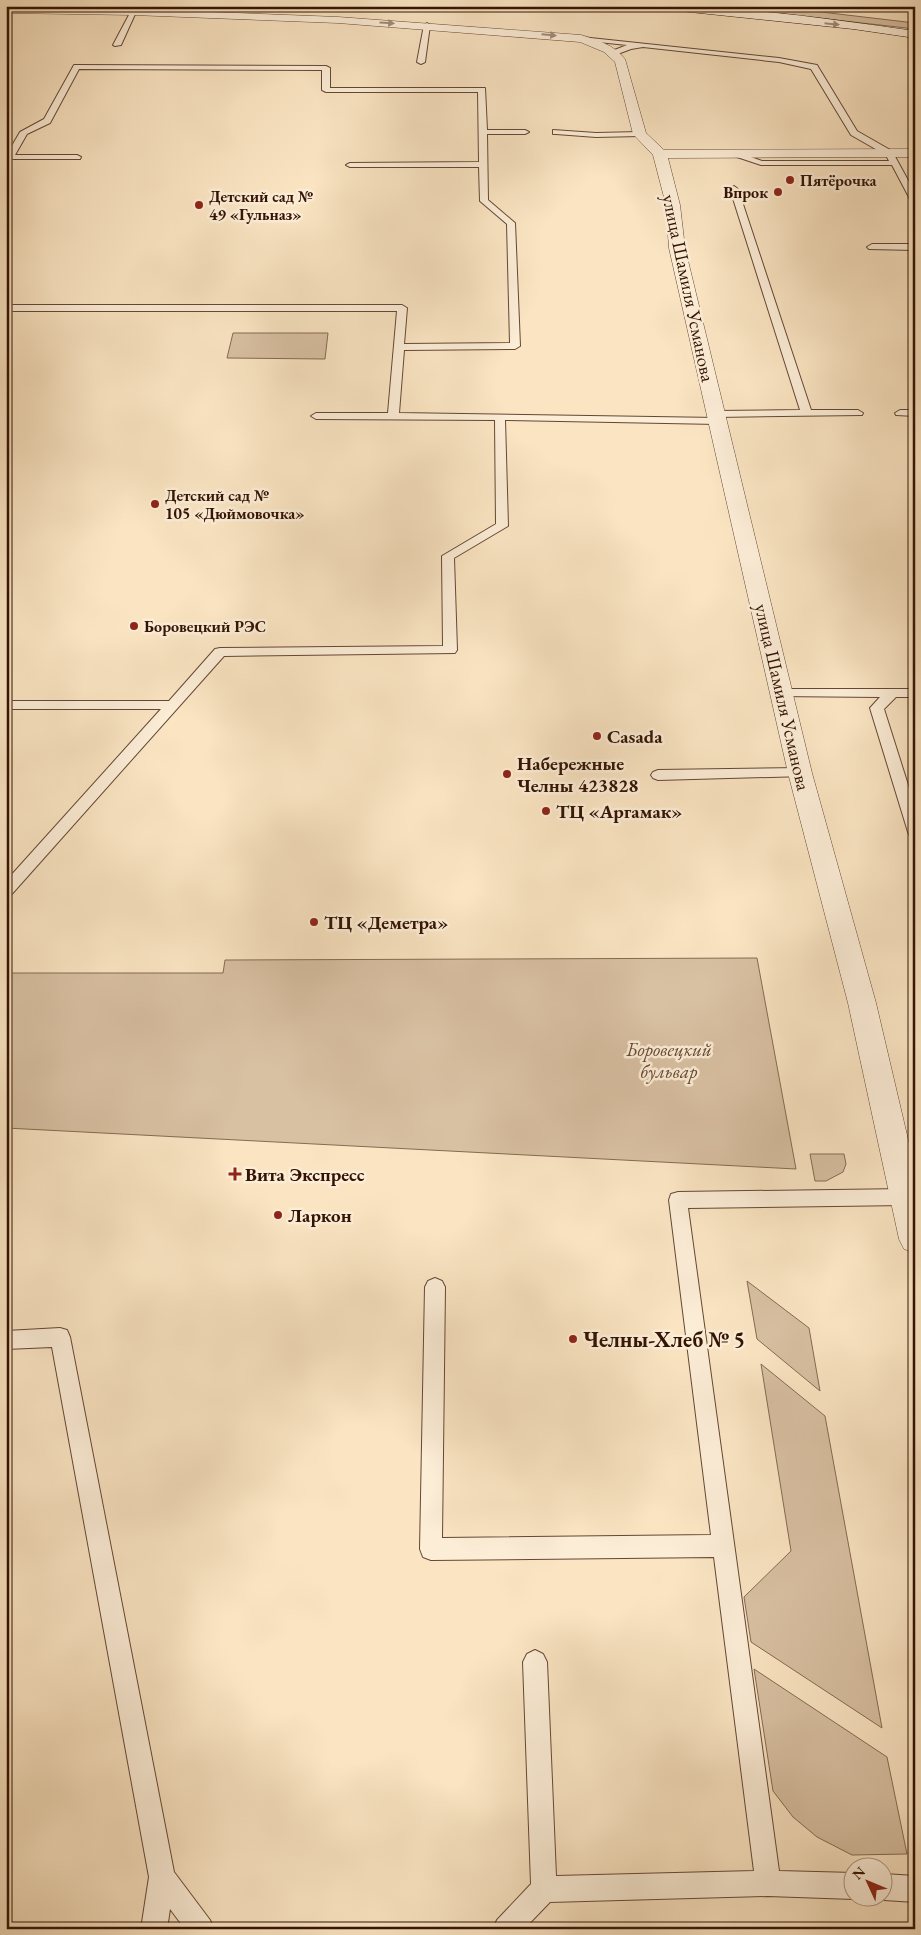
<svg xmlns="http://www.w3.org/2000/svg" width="921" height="1935" font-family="'EB Garamond',serif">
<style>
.green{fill:#d8c0a2;stroke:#866a52}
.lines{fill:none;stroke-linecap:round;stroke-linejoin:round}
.lane-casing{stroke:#654733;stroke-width:2}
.street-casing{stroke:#654733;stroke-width:1}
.secondary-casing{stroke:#331303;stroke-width:1}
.lane{fill:#fcedd7;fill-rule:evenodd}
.street{fill:#fcedd7;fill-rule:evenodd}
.secondary{fill:#fcedd7;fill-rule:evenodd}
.oneway{fill:#a28b78}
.poi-dot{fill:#8f2418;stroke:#fcedd7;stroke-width:2}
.labels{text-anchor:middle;stroke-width:5;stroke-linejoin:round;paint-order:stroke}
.far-poi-label{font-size:16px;font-weight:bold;fill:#331303;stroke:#fcedd7;text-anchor:start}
.street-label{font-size:19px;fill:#331303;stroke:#fcedd7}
.poi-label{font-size:19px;font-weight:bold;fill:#331303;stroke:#fcedd7;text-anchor:start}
.park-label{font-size:19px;font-style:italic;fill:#654733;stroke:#fcedd7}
.near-poi-label{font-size:22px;font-weight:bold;fill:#331303;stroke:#fcedd7;text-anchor:start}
</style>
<rect width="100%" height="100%" fill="#fae4c2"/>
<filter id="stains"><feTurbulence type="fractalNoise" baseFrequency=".004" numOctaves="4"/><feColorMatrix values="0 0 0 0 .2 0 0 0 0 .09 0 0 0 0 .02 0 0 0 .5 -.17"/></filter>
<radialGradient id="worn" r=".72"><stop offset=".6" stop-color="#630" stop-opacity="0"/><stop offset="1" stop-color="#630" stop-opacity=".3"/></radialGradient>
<!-- green -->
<path class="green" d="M712,6h58l145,17v6z
M233,333h95l-3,26 -98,-1z
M757,958l39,211 -790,-41v-155h217l2,-13z
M810,1154h34l2,10 -3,8 -17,9h-11z
M747,1281l62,47 11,63 -63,-52z
M761,1364l64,52 57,312 -131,-86 -7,-45 47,-46z
M754,1669l133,88 20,97 -55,1 -35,-18 -24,-20 -20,-26z"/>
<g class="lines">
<!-- lane casing -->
<g class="lane-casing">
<path id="lane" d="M131,11l5,1 -15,33 -6,1 -2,-1z
M427,23l3,2 -5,37 -4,2 -4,-2 7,-37z
M581,37l198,21 38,7 40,66 35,20 23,42v11l-4,-3 -19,-36h-131l-30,-10v-4h3l28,10h127l-3,-6 -35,-20 -40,-66 -32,-7 -136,-15 -12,2 -16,6h-3v-4l15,-6 -48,-5v-2z
M74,65l252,1 4,2v20h155l2,42h38l4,2 -4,2h-38l1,66 27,23 5,123 -5,3 -111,1 -5,63 319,5 5,3 -5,3 -213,-4 3,106 -54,32 3,92 -2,3 -231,3 -213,239 -5,1v-15l155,-172h-155v-8h163l46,-52 5,-1 223,-2 -1,-90 54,-32 -1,-104 -179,-1 -5,-3 5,-3h72l9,-102h-391v-6h396l5,3 -3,36 106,-1 -3,-119 -27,-23 -1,-34h-129l-4,-2 4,-2 129,-1 -1,-70h-152l-4,-2v-20l-243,-1 -29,54 -23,11 -12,21h62l4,2 -1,2h-68l-6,6v-9l14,-24 24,-13z
M553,130l43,3 44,-1 4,2 -4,2 -44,1 -40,-3h-3z
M734,186l4,3 73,221h47l5,3 -1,2 -146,2 -5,-3 5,-3 84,-1 -70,-221z
M872,244h43v6l-46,-1 -2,-2z
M900,410h15v6l-19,-1 -1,-2z
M781,689h134v8h-19l-12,12 31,98v30l-5,-1 -2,-4 -38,-124 10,-11 -104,-1 -2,-3z
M800,768l5,2 2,3 -2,3 -147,4 -5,-2 -2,-3 2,-3 5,-2z
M906,1189l7,2 2,5 -2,7 -7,2 -218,3 91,663 75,2v25h3l-3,1 -86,-3 -218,6 -26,27h-31l4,-9 34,-36 -8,-222 4,-8 8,-4 8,4 4,8 9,214 198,-5 -40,-314 -283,3 -8,-3 -3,-8 5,-262 3,-6 7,-3 7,3 3,6 -3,251 269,-3 -42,-335 2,-6 7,-2z
M60,1328l7,2 3,7 104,535 36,48 4,9h-29l-15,-20 -3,20h-26l8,-52 -97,-530 -46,2v-18z
M884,1874l31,2v26l-31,-2 -5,-2h5z"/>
</g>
<!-- street casing -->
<g class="street-casing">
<path id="street" d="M6,7l127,2 205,8 243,18c17,5 33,10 44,24l21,74 18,17 251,-1v8l-247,1 12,47 5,43 127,525 64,230 39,166v84l-11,-4 -5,-10 -51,-236 -60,-230 -119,-525 -3,-43 -13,-50 -20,-21 -18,-72 -11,-10 -24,-10 -242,-19 -205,-8 -127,-2z"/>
</g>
<!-- secondary casing -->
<g class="secondary-casing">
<path id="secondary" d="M656,6c86,0 173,13 259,25v7l-62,-9 -192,-20z"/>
</g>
<!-- lane -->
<use href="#lane" class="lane"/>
<!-- street -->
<use href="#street" class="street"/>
<!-- secondary -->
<use href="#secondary" class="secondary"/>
</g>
<!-- one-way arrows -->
<defs><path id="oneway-solid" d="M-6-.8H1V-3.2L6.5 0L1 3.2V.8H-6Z" transform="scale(1.25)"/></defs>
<g class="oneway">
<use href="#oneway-solid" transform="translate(387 23) rotate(4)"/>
<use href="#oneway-solid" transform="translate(832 24) rotate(6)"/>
<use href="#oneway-solid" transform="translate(549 35) rotate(5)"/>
</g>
<!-- markers -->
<g class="poi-dot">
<circle cx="790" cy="180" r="5"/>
<circle cx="778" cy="192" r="5"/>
<circle cx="199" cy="205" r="5"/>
<circle cx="155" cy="504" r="5"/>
<circle cx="134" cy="626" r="5"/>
<circle cx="597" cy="736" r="5"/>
<circle cx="507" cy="774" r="5"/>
<circle cx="546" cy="811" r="5"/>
<circle cx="314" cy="922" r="5"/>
<path d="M232.5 1166.5h5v5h5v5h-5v5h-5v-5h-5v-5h5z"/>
<circle cx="278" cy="1215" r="5"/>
<circle cx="573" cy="1339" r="5"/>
</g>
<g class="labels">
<!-- far-poi labels -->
<g class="far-poi-label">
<text x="800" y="186">Пятёрочка</text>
<text x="768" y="198" text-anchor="end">Впрок</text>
<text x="209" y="202">Детский сад №<tspan x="209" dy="18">49 «Гульназ»</tspan></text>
<text x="165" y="501">Детский сад №<tspan x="165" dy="18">105 «Дюймовочка»</tspan></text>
<text x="144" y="632">Боровецкий РЭС</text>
</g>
<!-- street labels -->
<g class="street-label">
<text transform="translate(689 288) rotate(78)" y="7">улица Шамиля Усманова</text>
<text transform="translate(783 697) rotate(77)" y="7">улица Шамиля Усманова</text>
</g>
<!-- poi labels -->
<g class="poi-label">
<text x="607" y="743">Casada</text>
<text x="517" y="770">Набережные<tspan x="517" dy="22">Челны 423828</tspan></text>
<text x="556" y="818">ТЦ «Аргамак»</text>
<text x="324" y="929">ТЦ «Деметра»</text>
<text x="245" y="1181">Вита Экспресс</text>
<text x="288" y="1222">Ларкон</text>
</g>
<!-- park labels -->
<g class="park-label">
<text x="669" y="1056">Боровецкий<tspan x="669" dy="22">бульвар</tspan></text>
</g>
<!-- near-poi labels -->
<g class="near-poi-label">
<text x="583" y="1347">Челны-Хлеб № 5</text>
</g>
</g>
<!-- margin -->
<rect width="921" height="1935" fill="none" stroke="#fae4c2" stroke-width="25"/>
<rect x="8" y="8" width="906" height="1920" fill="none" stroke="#331303" stroke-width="2.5"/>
<rect x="12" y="12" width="896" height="1910" fill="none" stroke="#331303"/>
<!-- north arrow -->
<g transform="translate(868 1882) rotate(314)"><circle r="24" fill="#fcedd7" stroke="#ac9682"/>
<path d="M0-4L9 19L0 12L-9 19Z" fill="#8f2418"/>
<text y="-8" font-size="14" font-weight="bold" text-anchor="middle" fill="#331303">N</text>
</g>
<rect width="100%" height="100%" filter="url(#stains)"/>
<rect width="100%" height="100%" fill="url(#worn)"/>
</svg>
